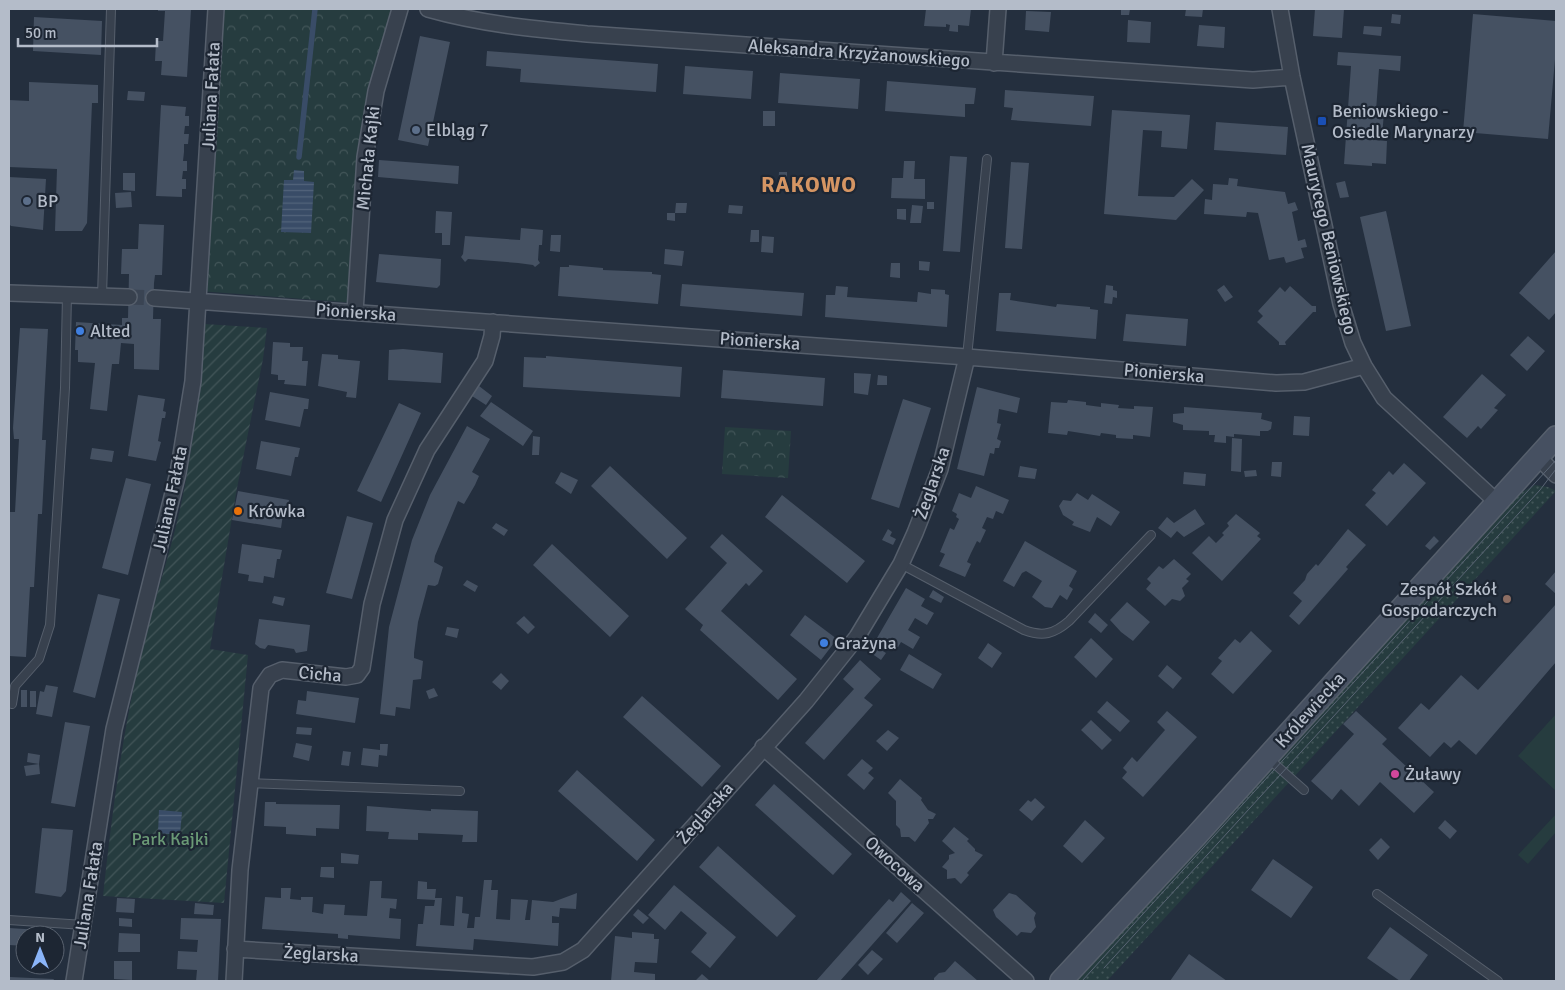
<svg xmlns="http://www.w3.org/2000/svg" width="1565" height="990" font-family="Signika,sans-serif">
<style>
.grass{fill:url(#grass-dots)}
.park{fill:url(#park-crowns)}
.garden{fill:url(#garden-furrows)}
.pitch{fill:#263c3f}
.water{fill:url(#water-rules)}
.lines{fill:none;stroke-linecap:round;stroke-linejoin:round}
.stream{stroke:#394c67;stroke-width:5.5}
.building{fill:#455162}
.street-tunnel{stroke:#3a4453;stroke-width:15;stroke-dasharray:15 8;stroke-linecap:butt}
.lane-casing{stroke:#565f6c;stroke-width:10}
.street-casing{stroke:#565f6c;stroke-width:18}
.secondary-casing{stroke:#565f6c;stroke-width:24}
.lane{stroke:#38414e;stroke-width:8}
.street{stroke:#38414e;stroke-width:15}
.secondary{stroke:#465061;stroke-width:21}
.tram{stroke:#5a6575;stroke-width:1}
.transit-dot{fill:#1a4fb4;stroke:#1d2633;stroke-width:2}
.service-dot{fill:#5c6f8a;stroke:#1d2633;stroke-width:2}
.shop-dot{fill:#3f7fe0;stroke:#1d2633;stroke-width:2}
.food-dot{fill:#e8710a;stroke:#1d2633;stroke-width:2}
.education-dot{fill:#8d6e63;stroke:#1d2633;stroke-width:2}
.hotel-dot{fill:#d1479c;stroke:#1d2633;stroke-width:2}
.labels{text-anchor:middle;stroke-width:4.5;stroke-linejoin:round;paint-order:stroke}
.street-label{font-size:18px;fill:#b4bcc9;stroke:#1d2633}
.poi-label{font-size:18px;fill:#b4bcc9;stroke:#1d2633;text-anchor:start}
.park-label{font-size:18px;fill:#6b9a76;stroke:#1d2633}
.district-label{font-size:22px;font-weight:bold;letter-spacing:1px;fill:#d59563;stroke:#1d2633}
</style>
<defs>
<pattern id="grass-dots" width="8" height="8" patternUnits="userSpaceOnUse" patternTransform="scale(1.25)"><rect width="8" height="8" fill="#263c3f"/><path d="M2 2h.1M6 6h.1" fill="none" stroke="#435659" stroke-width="1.8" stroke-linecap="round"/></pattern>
<pattern id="park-crowns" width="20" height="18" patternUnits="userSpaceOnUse" patternTransform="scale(1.25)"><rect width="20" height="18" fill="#263c3f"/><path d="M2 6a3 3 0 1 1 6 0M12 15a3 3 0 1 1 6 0" fill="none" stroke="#435659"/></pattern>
<pattern id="garden-furrows" width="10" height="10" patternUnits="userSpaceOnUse" patternTransform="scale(1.25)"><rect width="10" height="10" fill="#263c3f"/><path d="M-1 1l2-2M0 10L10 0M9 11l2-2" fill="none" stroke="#435659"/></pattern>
<pattern id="water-rules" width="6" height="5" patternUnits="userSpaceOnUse" patternTransform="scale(1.25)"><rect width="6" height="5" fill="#394c67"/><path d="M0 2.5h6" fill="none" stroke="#53647b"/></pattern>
</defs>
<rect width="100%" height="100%" fill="#242f3e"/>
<!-- grass -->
<path class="grass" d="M1535,485l13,2 8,4 -449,490h-31l446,-489z"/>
<!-- park -->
<path class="park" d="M216,9h184l-24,82 -20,212 -157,-12z
M725,427l66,4 -3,47 -66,-4z"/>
<!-- garden -->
<path class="garden" d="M204,324l63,4 -4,31 -26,129 -27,161 38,6 -24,248 -121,-7c9,-84 20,-168 40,-250 10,-42 24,-83 34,-124 16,-65 22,-132 27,-198z"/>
<!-- pitch -->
<path class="pitch" d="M1556,714v77l-38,-35z
M1556,814v18l-28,32 -10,-9z"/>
<!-- water -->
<path class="water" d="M294,170l10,1v10l10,1 -3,51 -30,-1 3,-52h9z
M159,810l23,2 -2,23 -22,-2z"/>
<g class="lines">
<!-- stream -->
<path class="stream" d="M299,157l16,-148"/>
</g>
<!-- building -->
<path class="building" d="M158,9h33l-4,68 -26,-2 1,-14h-7l1,-20h7l2,-30h-7z
M926,9h45l-2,17 -11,-1v7l-9,-1 1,-6 -4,-1v3l-22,-1z
M1121,9h9l-1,6h-8z
M1186,9h17l-1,8 -17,-1z
M1315,9h29l-2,29 -29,-2z
M1026,11l25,1 -2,20 -24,-2z
M1392,14l9,1 -1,9 -9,-1z
M1473,14l83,7v27l-8,91 -85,-7z
M34,17l68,4 -1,34 -68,-4z
M1128,20l23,2 -1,21 -23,-1z
M1199,25l26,2 -1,21 -27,-2z
M1364,26l18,1 -1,9 -18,-2z
M420,36l30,6 -22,104 -30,-6z
M487,51l171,13 -2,28 -136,-10 1,-13 -35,-3z
M1338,52l63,4 -1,15 -21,-2 -3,42 8,1 -2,25h-8v3l13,1 -1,23 -14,-1v3l-28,-2 7,-98 -14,-1z
M685,66l68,5 -2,28 -68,-5z
M780,73l80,6 -2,30 -80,-6z
M887,81l89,7 -2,16h-9v13l-80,-6z
M29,82l69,3v18h-6l-5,120 -5,8h-27l2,-62 -48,-2v-67l20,1z
M1005,90l89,6 -3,30 -80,-6 2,-12 -9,-1z
M128,91l17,1 -1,9 -17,-1z
M161,105l25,2 -1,9h4v10h-4l-1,8h5l-1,10h-4v8l-1,9h4v10h-4l-1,8h4v10h-4v8l-26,-1z
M1112,110l78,5 -3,34 -26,-2 1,-16 -19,-1 -5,66 36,1 18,-18 12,11 -28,30 -72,-6z
M763,111h12v15h-12z
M1216,122l72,5 -2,28 -72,-5z
M950,156l17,1 -7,95 -17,-1z
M379,160l80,6 -1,18 -80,-7z
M904,161h11l-1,18h11v20l-34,-1 1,-20h11z
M1011,162l18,1 -7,86 -17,-1z
M779,172h8v15h-9z
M123,173h12v18l-12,-1z
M9,177l37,2 -3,51 -32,-4 -2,-2z
M1229,178l9,1 -1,7 48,6 3,12 7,-2 3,8 -6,2 6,29 7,-2 2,8 -6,1 3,10 -18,5 -2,-6 -15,3 -11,-47 -11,-1 -1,5 -42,-3 1,-15 7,1 1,-16 15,1z
M1345,181l4,16 -9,1 -4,-15z
M131,192l1,15 -16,1 -1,-15z
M927,202h7v7h-7z
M676,203h11l-1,10h-11z
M729,205l14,1 -1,8 -14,-1z
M912,205l11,1 -2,17h-11z
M897,209h9v11l-9,-1z
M436,211l16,1 -2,33h-8v-12h-7z
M1386,211l25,115 -25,5 -26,-114z
M667,213h8v8l-8,-1z
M139,224l25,1 -2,50h-7l-1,8 -1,36h8l-2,51 -25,-1v-25l-13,-1 -2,21h-7l-5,47 -17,-2 5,-46 -17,-1v-12h-3l1,-28 46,3v-7h6l1,-44h-8l1,-25h16z
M521,228l22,2 -1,15h-3l-1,15 2,3 -5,4 -2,-2 -15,-2 -50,-4 -3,3 -4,-5 2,-3 2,-18 55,4z
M751,230h8v12h-9z
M551,235h10l-1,17 -10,-1z
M762,236l12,1 -1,16 -12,-1z
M665,249l19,2 -2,15 -18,-2z
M1556,251v61l-7,8 -30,-27z
M379,254l62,5 -1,26 -3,3 -61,-6z
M919,261l11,1 -1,9 -10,-1z
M891,263h9v15l-10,-1z
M569,265l34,3v2l49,2v2l9,1 -3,29 -100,-8 2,-29h9z
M682,284l122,9 -2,23 -122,-10z
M1106,285l7,1v4l4,1v7l-4,-1 -1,7 -8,-1z
M1224,285l9,12 -8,5 -8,-12z
M836,286l12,1 -1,10 70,5 1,-10 13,2v-5l14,1v4l4,1 -2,32 -122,-10 1,-22h9z
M1290,286l22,20h4v6h-3l-28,30 1,3h-7v-3l-22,-20 6,-6 -5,-5 22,-24 5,5z
M999,293h12l-1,7 46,7 1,-3 33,3v2l8,1 -2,29 -100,-8z
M1126,314l62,5 -2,27 -63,-5z
M20,328l28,1 -6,111h4l-4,74h-4l-4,73h-4l-4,70 -17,-1v-134l1,-10h5l4,-73h-5l-1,-11z
M1528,336l17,15 -18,20 -17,-16z
M273,342l17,1v4h13l-1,14h6l-2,25 -22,-2 1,-4h-7v-5l-7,-1z
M403,349l40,4 -2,30 -53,-3 1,-30z
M322,354l16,1v4l22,2 -4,37 -10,-1 1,-5 -29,-6z
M546,356l136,11 -2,30 -157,-10 1,-30 22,1z
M723,370l102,8 -2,28 -102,-8z
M854,373l17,1 -3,21 -14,-2z
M1482,374l24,21 -12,13 4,2 -17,19 -3,-3 -11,12 -24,-21z
M878,375l9,1v9h-10z
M479,386l13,10 -6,9 -14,-9z
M977,387l43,11 -3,15 -18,-4 -2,14 4,1 -4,15 4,2 -2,7h-4l-1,6 -4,-1 -6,23 -27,-7z
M270,392l39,7 -1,10h-4l-4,18 -35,-7z
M138,395l27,4 -2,12 3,1 -1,6h-3l-4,23 3,1 -5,19 -28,-5z
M903,399l28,9 -32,100 -28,-9z
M1068,400l18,2v3l15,2v-4l18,2 -1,3 16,1v-3l19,1 -3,30 -17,-2v4l-17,-1v-3l-15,-2 -1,3 -32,-5 -1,4 -19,-2 3,-31 16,1z
M491,402l42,29 -10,15 -43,-30z
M399,403l22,10 -40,89 -24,-11z
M1184,407l78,6 -1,6 11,3 -1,7 -3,2h-8v5l-26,-2v3l-8,-1v7l-12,-1 1,-7h-6v-4l-26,-1v-5l-10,-3v-8l11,-1z
M1294,416l16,1 -1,19 -16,-1z
M467,426l23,13 -18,33 7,4 -4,9 -11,19 -6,-3 -23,55 -1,6 9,5 -5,17 -3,2 -7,-1 -10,37 -4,31v5l9,3 -2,18 -8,1 -3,29 -14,-2 -1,9 -15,-2 9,-87 23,-87 18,-45z
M533,436l7,1 -1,18h-7z
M1232,438l10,1 -1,33 -10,-1z
M261,441l39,7 -2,9h-3l-4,19 -35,-7z
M92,448l22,3 -2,11 -22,-3z
M1272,462h10l-1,15 -10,-1z
M1404,463l22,20 -39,43 -22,-21 11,-12 -4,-3 17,-19 4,4z
M610,466l77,72 -20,21 -76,-73z
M1020,466l17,3 -2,10 -17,-2z
M1256,470l1,6 -12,1 -1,-6z
M561,472l17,8 -7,14 -16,-11z
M1184,472l22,2 -1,12 -22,-2z
M126,478l25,6 -23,91 -26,-7z
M976,486l33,14 -6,14 -7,-3 -3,8 -6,-2 -5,11 4,2 -6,13 -3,-2 -6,12 -4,9 4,2 -6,13 -26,-11 6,-12 -5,-2 10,-24 4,2 5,-11 -3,-2 1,-3 -5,-3 7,-18 12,5z
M238,491l51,9 -1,9 -4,-1 -3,20 -49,-8z
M1077,493l11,7 4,-6 28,18 -9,14 -14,-9 -7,15 -18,-7 2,-3 -11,-7 -4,-9 4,-6 8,1z
M782,495l83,66 -18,22 -82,-66z
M1195,509l10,15 -21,13 -7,-6 -6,7 -13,-10 9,-11 7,6z
M1236,514l24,19 -3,3 4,3 -39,42 -30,-28 17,-17 7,7 8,-8 -2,-2 7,-7 -2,-3z
M347,516l26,7 -21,76 -26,-6z
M496,523l12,7 -4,6 -12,-8z
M888,529l4,3 -2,4 6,3 -3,6 -11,-5z
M1348,529l18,16 -20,22 2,2 -49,56 -10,-9 13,-15 -9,-8 12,-13 2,-6 9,-10 2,2z
M722,534l41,37 -14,15 -3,-3 -25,28 76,68 -19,21 -78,-70 3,-5 -18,-16 42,-46 -17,-16z
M1434,536l5,5 -9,9 -5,-4z
M1025,541l52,30 -8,15 4,3 -6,11 -7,-5 -8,13 -7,-1 -13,-10 10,-16 -16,-10 -4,2 -8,14 -11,-6z
M242,544l40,6 -2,9h-3l-3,19 -10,-2 -1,7 -15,-2 1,-6 -11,-2z
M552,544l77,72 -19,21 -77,-72z
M1174,559l17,15 -5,5 3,2 -7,7 3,8 -5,5 -8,-2 -7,7 -19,-17 5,-6 -4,-4 12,-13 4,3z
M1556,571v23l-11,-10z
M467,580l11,6 -3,6 -12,-7z
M906,588l19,11 -4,7 13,7 -7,12 -12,-7 -7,12 12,7 -7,12 -12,-7 -4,7 -20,-11z
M933,590l11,7 -3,6 -12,-6z
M98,594l22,5 -25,99 -22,-6z
M274,596l11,2 -2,8 -11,-3z
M1127,602l23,20 -17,19 -12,-9 -11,-12z
M1556,604v58l-80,93 -17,-15 -8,8 -7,-6 -14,15 -32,-29 23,-25 8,7 32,-35 17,15z
M1095,613l13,12 -7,8 -13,-11z
M805,615l32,24 -16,21 -31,-25z
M524,616l11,11 -7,7 -12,-11z
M259,619l51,6 -3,26 -11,2 -2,-4 -26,-4 -3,4 -5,-1 -5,-4z
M447,627l12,2 -2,9 -12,-3z
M1251,631l21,20 -39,43 -22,-20 11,-13 -4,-3 17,-19 5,4z
M1091,638l22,21 -17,19 -22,-21z
M988,643l14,10 -10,15 -14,-10z
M873,645l13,8 -5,7 -13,-9z
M909,654l33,20 -9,15 -33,-19z
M860,660l21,19 -17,19 9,7 -49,55 -19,-17 49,-54 -11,-10z
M1167,665l15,13 -9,11 -15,-13z
M501,673l8,8 -8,9 -9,-8z
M46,685l12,2 -6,30 -16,-3 4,-23 4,1z
M434,688l4,8 -9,3 -3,-8z
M21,690h6v17h-6z
M30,691h6v16h-6z
M307,691l52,7 -4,25 -59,-9 2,-14 8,1z
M642,696l79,70 -19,21 -79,-70z
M1107,701l23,20 -10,11 -23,-20z
M1167,711l30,26 -54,60 -21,-19 5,-6 -4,-4 9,-11 5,5 28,-32 -8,-8z
M1356,711l31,28 -5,5 52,48 -20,21 -34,-31 -21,24 -18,-17 -9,11 -21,-19 43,-47 -11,-10z
M1091,720l21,20 -10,10 -21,-20z
M65,722l25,4 -15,81 -24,-4z
M297,727l15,1 -1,7 -15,-1z
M888,730l11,8 -12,13 -11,-10z
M296,743l16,3 -3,15 -16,-4z
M380,744h8l-1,12 -8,-1 -1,12 -17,-2 2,-17 17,2z
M343,751l8,1 -2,14 -8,-1z
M28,753l12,2 -1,9 -12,-2z
M862,759l11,9 -5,5 6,5 -10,12 -17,-15z
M39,764l1,10 -14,2 -2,-10z
M577,770l78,70 -18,21 -79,-70z
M900,779l22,19 -1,2 7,10 8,4 -3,5h-5l1,4 -14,19 -6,-5h-8l-1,-8 -4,-4v-24l-8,-8z
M774,784l78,70 -19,21 -78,-70z
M1035,798l10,9 -13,14 -13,-11 9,-10 3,2z
M265,802h11v2l64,1 -1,24 -23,-1v8l-30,-2v-7l-22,-1z
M367,806l64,5v-2l47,2 -1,31h-15l1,-7 -22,-1 -23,-1v7l-30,-1 1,-7 -23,-1z
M1085,820l20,18 -23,25 -19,-17z
M1445,820l12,11 -7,8 -12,-11z
M954,827l15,12 -2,2 8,8v2l8,4 -16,18 2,2 -8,9 -6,-6 -8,1v-9l-5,-3 7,-8v-4l6,-2 -13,-12z
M42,828l31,2 -7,61 -5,6 -26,-4z
M1381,838l9,9 -12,13 -9,-10z
M718,846l78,70 -19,21 -78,-70z
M341,853l18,2 -1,9 -17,-1z
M1273,859l40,28 -22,31 -40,-28z
M321,867h13v11l-14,-1z
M484,880h8l-1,10h7l-2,29 14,1 1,-21 17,1 -3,20h5l2,-20 21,2 24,-9 -1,16 -16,-1 -1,9 -7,-1v7h7l-1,23 -84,-7 -1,11 -57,-4 2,-22h5l2,-18h9l1,-6 -18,-1 1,-18 9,1v7h9l-1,9h7l-2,27 14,1 2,-30 7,1 -1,16 7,1 -2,14h7l1,-11h5z
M370,881h12l-1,17 16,1 -1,10 -6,-1 -1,10 12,1 -1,20 -52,-4v4l-10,-1v-4l-76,-5 3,-32 16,1v-10h10l-1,11 11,1v-3h12l-1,15 11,2 1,-10 21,1 -1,10 23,1z
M674,885l62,52 -26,31 -19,-16 16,-19 -26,-22 -16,19 -17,-15z
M901,892l10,9 -71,80h-24l73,-82 4,3z
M1009,893l7,2 20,18 -2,5 2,9 -5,6 -10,-1 -4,4 -21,-19 -3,-7z
M117,898l18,1 -1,14 -18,-1z
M195,903l19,2 -1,10 -19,-1z
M912,903l12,10 -27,30 -11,-10z
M638,909l11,9 -6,6 -10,-9z
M119,918l13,1v8l-13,-1z
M181,918l40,1 -3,62h-22l1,-11 -20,-1 1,-18 19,1 1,-12 -18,-1z
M1390,927l38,28 -19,26h-9l-33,-23z
M9,928l47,3 -1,4h-30v11l-16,-1z
M632,932l22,2v5h5l-2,24 -22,-1 -1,10 21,2v7h-44l4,-45 17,2z
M119,933l21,1v18h-22z
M872,950l11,9 -15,16 -10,-10z
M1189,954l38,27h-57z
M114,961h18v19l-18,-1z
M955,961l23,20h-44v-3l5,-5 6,-1z
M702,974l8,7h-15z
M9,977l45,2 -1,2h-44z"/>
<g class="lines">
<!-- street-tunnel -->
<path class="street-tunnel" d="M129,297l25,1"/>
<!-- lane casing -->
<g class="lane-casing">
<path id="lane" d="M102,296l9,-287
M967,357l20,-198
M901,564l123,66c19,7 30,4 45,-9l82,-86
M12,704l3,-18 24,-27 11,-34 15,-237 2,-93
M1269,759l35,31
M250,783l210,8
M1377,894l121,87
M9,920l75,5"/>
</g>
<!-- street casing -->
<g class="street-casing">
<path id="street" d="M428,9c53,15 105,20 159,25l666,46 39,-3
M1280,9l12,68 49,227 12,39 11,23 20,32 114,105
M994,63l4,-54
M9,293l120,4
M154,298l813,59 309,26 28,-1 60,-16
M355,312l10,-155 11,-66 24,-82
M1538,457l18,18
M763,747l263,234
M235,949l298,18 30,-5 20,-12 223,-249 51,-64 44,-73 14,-31 25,-64 27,-112
M74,981l40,-252 64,-256 15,-92 23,-372
M234,981l6,-111 21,-182 9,-13 12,-5 64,7 11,-2 5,-7 10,-64 23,-84 32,-70 58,-89 7,-25 1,-14"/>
</g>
<!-- secondary casing -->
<g class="secondary-casing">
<path id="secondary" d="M1061,981l135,-145 360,-399"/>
</g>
<!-- lane -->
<use href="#lane" class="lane"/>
<!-- street -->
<use href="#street" class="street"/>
<!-- secondary -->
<use href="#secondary" class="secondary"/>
<!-- tram -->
<path class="tram" d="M1104,968l436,-478 16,-21
M1082,981l474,-521"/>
</g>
<!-- markers -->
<rect class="transit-dot" x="1317" y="116" width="10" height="10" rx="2.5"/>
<g class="service-dot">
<circle cx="416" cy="130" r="5"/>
<circle cx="27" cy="201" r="5"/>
</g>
<g class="shop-dot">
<circle cx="80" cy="331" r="5"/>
<circle cx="824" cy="643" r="5"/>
</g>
<circle class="food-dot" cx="238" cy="511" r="5"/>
<circle class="education-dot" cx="1507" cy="599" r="5"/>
<circle class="hotel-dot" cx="1395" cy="774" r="5"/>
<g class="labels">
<!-- street labels -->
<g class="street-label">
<text transform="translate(859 53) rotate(4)" y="6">Aleksandra Krzyżanowskiego</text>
<text transform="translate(211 96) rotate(-87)" y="6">Juliana Fałata</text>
<text transform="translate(368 158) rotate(-84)" y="6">Michała Kajki</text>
<text transform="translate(1329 239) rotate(77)" y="6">Maurycego Beniowskiego</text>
<text transform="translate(356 312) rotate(4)" y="6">Pionierska</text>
<text transform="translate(760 341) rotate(4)" y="6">Pionierska</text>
<text transform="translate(1164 373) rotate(5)" y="6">Pionierska</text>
<text transform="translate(932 483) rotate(-71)" y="6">Żeglarska</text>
<text transform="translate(170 499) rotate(-78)" y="6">Juliana Fałata</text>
<text transform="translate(320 674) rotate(5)" y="6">Cicha</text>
<text transform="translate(1310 710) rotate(-48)" y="6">Królewiecka</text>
<text transform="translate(705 813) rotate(-49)" y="6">Żeglarska</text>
<text transform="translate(895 864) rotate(42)" y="6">Owocowa</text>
<text transform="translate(88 895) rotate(-81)" y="6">Juliana Fałata</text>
<text transform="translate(321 954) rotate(3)" y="6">Żeglarska</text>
</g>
<!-- poi labels -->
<g class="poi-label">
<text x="1332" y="117">Beniowskiego -<tspan x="1332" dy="21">Osiedle Marynarzy</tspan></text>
<text x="426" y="136">Elbląg 7</text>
<text x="37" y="207">BP</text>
<text x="90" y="337">Alted</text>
<text x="248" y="517">Krówka</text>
<text x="1497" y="595" text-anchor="end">Zespół Szkół<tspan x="1497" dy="21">Gospodarczych</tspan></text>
<text x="834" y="649">Grażyna</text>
<text x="1405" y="780">Żuławy</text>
</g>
<!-- park labels -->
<g class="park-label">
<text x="170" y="845">Park Kajki</text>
</g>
<!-- district labels -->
<g class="district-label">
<text x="809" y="192">RAKOWO</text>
</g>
</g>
<!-- border -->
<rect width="1565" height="990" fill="none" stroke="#b4bcc9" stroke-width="20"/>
<!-- north arrow -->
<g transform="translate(40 950)"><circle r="24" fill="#1d2633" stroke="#59626f"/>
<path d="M0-4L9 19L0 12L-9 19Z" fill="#8ab4f8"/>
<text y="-8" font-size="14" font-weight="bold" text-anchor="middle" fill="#b4bcc9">N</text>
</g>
<!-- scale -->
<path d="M18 38v8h139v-8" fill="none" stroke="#b4bcc9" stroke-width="2.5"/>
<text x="25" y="38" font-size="15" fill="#b4bcc9" stroke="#1d2633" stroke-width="4" paint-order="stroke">50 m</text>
</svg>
